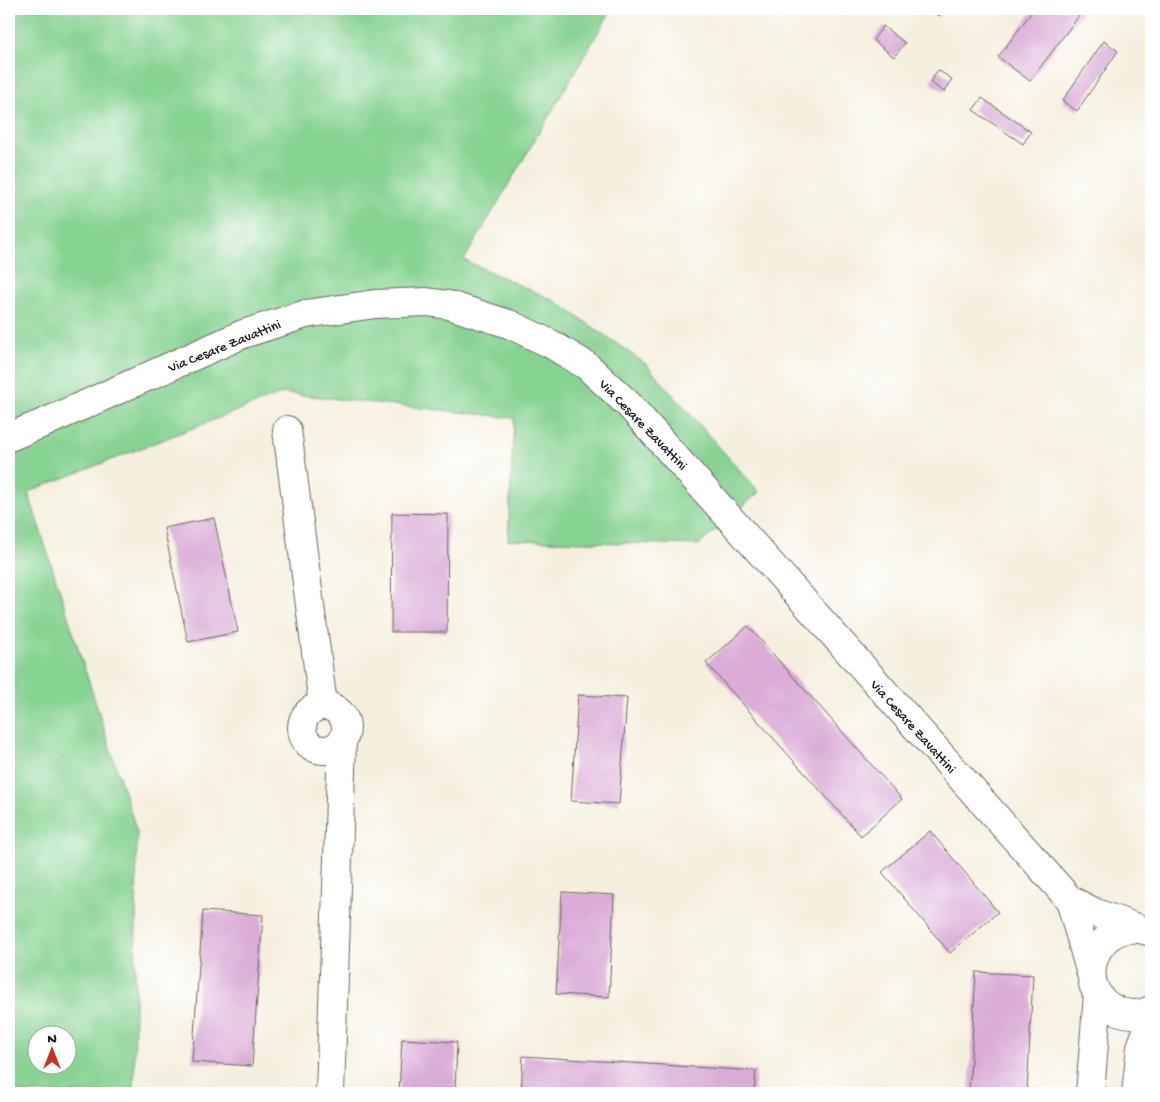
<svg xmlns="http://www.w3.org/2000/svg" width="1160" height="1102" font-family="'Gochi Hand',sans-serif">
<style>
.green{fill:#87d391;stroke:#527856;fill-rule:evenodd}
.building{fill:#daacd7}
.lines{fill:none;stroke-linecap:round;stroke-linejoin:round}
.minor-casing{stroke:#686660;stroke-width:30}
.minor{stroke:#fff;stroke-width:28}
.labels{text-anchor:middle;stroke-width:4;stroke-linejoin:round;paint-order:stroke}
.street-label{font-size:14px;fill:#1c1c1c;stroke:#fff}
</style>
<rect width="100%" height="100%" fill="#fff"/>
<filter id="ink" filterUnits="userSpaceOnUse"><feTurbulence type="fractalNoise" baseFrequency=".02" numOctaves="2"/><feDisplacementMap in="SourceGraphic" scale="10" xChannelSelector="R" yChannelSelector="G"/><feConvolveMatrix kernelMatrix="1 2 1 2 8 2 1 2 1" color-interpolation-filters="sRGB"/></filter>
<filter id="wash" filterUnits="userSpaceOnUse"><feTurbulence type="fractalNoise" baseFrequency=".0096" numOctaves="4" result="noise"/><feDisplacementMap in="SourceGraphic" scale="20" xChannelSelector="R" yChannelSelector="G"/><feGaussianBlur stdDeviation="1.12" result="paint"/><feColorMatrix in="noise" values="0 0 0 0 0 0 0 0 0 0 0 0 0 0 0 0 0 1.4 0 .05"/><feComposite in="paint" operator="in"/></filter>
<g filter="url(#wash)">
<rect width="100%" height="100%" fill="#f5efdd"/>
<!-- green -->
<path class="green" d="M9,9h603l-148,251 91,41 91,63 113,128 -60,53 -191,-5 6,-122 -231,-25 -255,99 109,340 -3,261h-125zM38,1034h30v30h-30z"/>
<g id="blocks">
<!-- building -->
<path class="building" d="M929,9h16l-6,7z
M1034,9h40l7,4 -51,68 -32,-24z
M883,26l22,17 -11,14 -21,-17z
M1104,41l14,10 -41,60 -15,-10z
M938,70l14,9 -8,13 -14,-10z
M982,98l49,34 -8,12 -50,-34z
M392,513l56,1 -1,118h-56z
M214,518l24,114 -50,10 -24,-114z
M748,626l154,173 -41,37 -155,-173z
M578,695l49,3 -8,106 -48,-3z
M930,831l68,81 -48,41 -68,-81z
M562,892l52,3 -5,102 -53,-3z
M203,911l60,4 -11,151 -60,-4z
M976,972l57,3 -6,118h-58z
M402,1039l55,3 -2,51h-56z
M523,1056l233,15 -2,22h-233z"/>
</g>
</g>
<g filter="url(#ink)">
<use href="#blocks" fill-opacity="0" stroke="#686660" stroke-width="1"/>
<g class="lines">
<!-- minor casing -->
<g class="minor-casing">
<path id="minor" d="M287,430l36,275
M9,437l37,-15 197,-88 63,-20 69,-10 52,-2 22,3 60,19 42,20 36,22 42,39 441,495
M302 728a22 22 0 1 1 44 0a22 22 0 1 1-44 0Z
M1151,932c-53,-21 -85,57 -33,79 10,4 23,4 33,-1
M1091,974l-21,-74 26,13 44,16
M330,1093l12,-352
M1090,1093l8,-98
M1136,1093l5,-46 10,-27"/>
</g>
<!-- minor -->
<use href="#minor" class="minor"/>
</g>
</g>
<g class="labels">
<!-- street labels -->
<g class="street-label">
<text transform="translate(224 345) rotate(-22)" y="5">Via Cesare Zavattini</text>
<text transform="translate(644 424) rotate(46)" y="5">Via Cesare Zavattini</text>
<text transform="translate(914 726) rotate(48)" y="5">Via Cesare Zavattini</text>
</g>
</g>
<!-- margin -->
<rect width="1160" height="1102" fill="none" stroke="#fff" stroke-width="30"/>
<!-- north arrow -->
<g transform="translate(52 1050)"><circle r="24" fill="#ffffff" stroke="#a4a4a4"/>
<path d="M0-4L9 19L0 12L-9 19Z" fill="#c8321e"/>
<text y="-8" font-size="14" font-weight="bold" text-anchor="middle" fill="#1c1c1c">N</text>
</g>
</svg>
